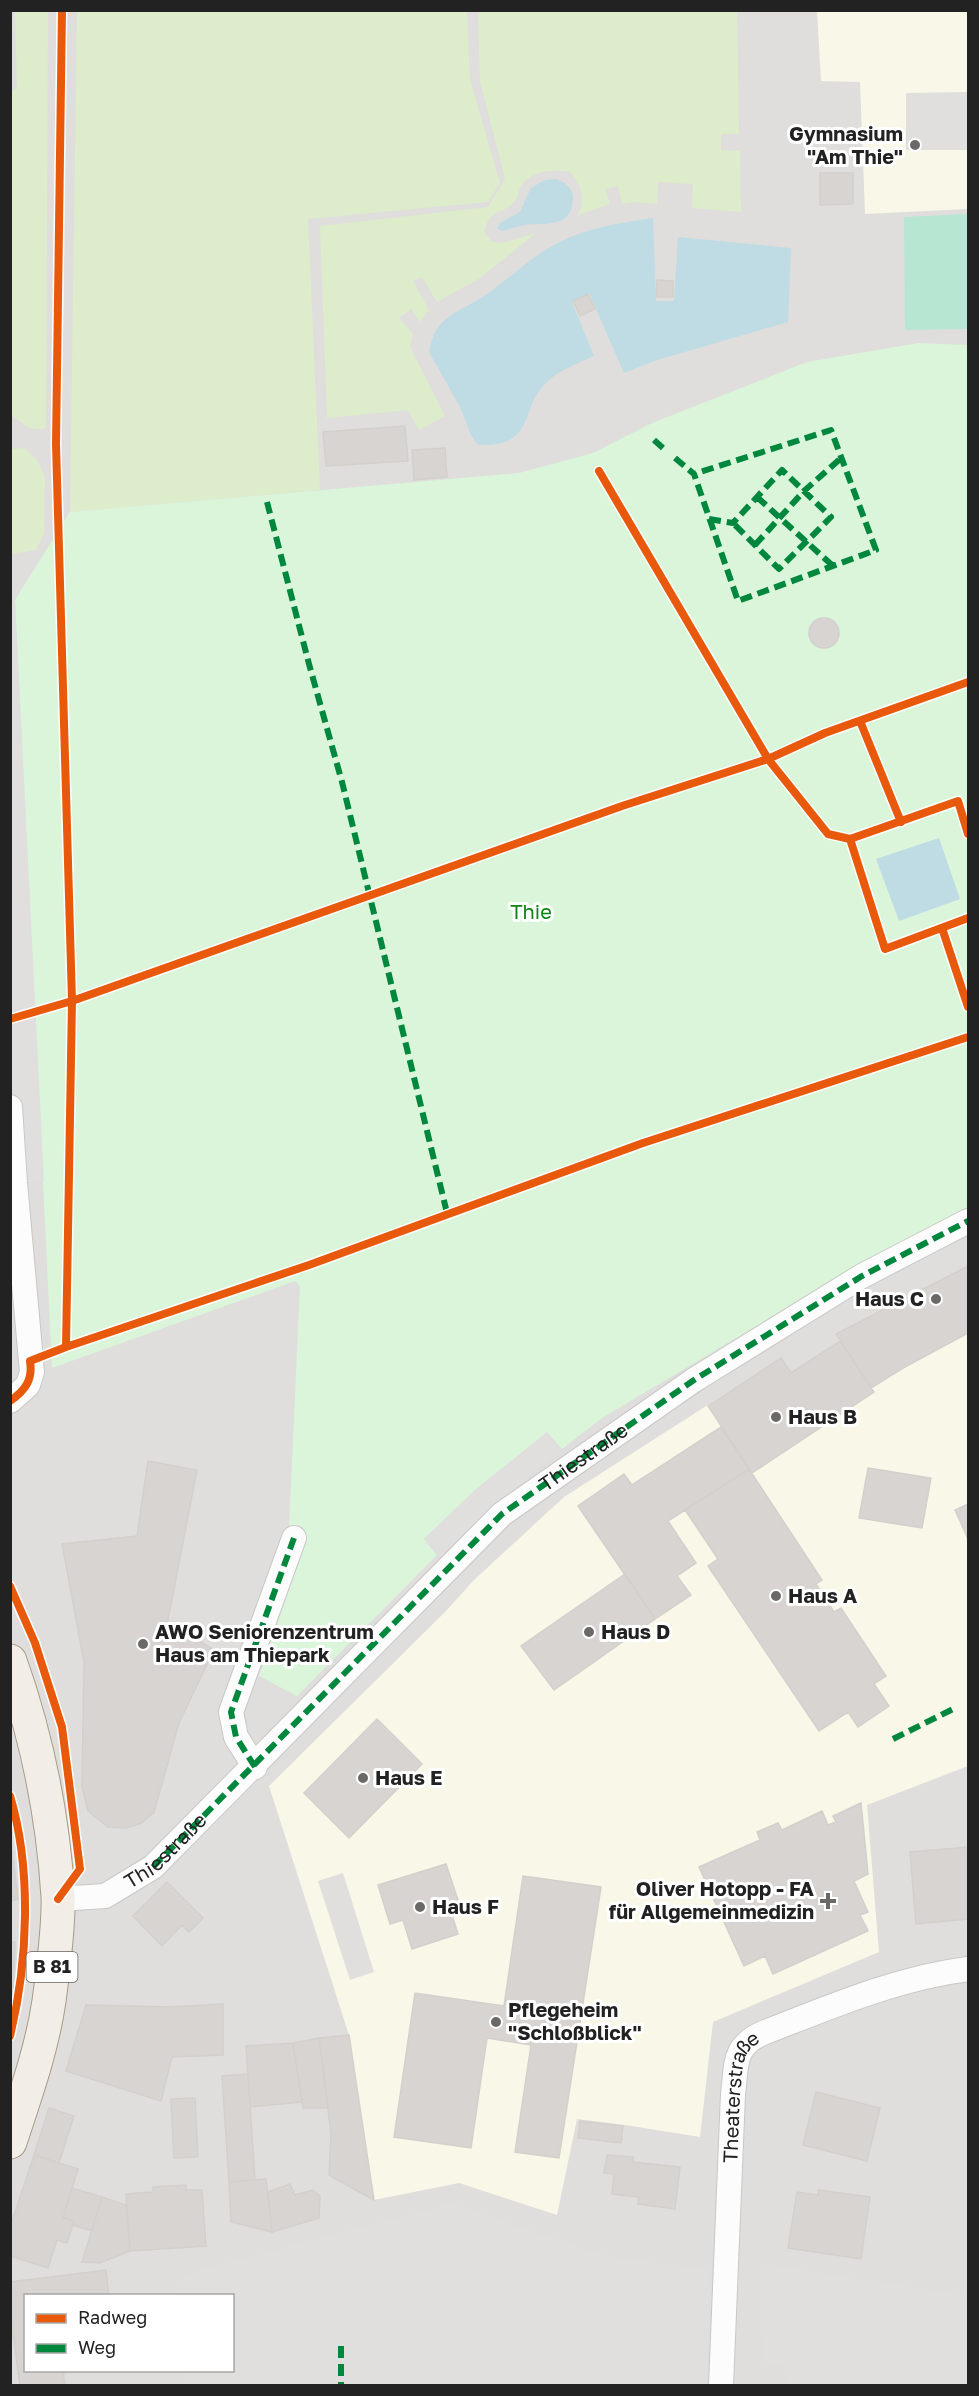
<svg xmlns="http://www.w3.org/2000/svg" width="979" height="2396" font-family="'Golos Text',sans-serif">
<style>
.residential{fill:#dfdedc;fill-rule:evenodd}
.education{fill:#f8f7e8}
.grass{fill:#ddeccb}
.park{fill:#daf5da}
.pitch{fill:#b7e6d2}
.parking{fill:#e0dfde}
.water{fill:#bfdbe3}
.building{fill:#d7d4d2;stroke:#d3d0cc;stroke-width:1.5}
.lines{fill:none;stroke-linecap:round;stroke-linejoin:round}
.street-casing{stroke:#c9c8c7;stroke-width:26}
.primary-casing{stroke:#a79c86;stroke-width:35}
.street{stroke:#fdfcfc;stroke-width:24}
.primary{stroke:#f3ede7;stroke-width:33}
.quiet{stroke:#00873e;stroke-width:6;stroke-dasharray:12 6;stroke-linecap:butt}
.cycleway-casing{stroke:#fff;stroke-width:11}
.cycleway{stroke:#e8590c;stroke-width:8}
.poi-dot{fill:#6a6968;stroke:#fff;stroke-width:2}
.labels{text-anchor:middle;stroke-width:6;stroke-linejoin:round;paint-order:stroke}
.shield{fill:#fff;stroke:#646464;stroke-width:1.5}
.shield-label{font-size:18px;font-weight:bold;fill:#222}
.poi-label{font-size:20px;font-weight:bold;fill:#222;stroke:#fff;text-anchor:start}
.park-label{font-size:20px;fill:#0c8416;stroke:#fff}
.street-label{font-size:20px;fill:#222;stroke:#fff}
</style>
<rect width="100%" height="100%" fill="#f0eeeb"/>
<!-- residential -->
<path class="residential" d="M11,11h957v2374l-957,1zM26,2296h206v74h-206z"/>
<!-- education -->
<path class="education" d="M817,11h151v198l-103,5 -5,-132 -39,-1z
M968,1266v500l-101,39 12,147 -166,70 -13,115 -75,-12 -48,-6 -20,96 -98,-32 -85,17 -25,-165 -80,-249 177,-175 27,-30 91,-84 217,-139 10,15 48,-32 -3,-7z"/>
<!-- grass -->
<path class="grass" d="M15,11h33l-2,417c-14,5 -25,-5 -35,-14l-1,-322 7,-4z
M77,11h390l3,69 30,103 -12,19 -180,17 12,271 -250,22z
M478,11h259l2,123h-18v16l19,1 1,61 -49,-4 1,-24 -35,-2 -1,22 -23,-2 -12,2 -4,-18 -13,3 5,15 -32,11c7,-17 4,-29 -8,-43 -16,-3 -38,-2 -49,14 -3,5 -3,13 -8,17 -12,13 -23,5 -29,29l7,9 11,2 34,-10 -56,45 -43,24 -15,-25 -9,4 16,29 -9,12 -9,-13 -12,9 14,16 -3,11 3,8 32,63 -26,14 -11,-20 -81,8 -7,-192 168,-19 17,-28 -25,-98z
M24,448l13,12 8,17 -1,56 -8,17 -25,4v-105z"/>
<!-- park -->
<path class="park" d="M919,343l49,2v862l-103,54 -263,157 -40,31 -15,-16 -72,57 -51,49 13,16 -140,141 -38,-20 46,-132 -16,-17 11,-241 -5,-5 -243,87 -37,-768 55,-88 449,-39 74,-20 59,-30 155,-61z"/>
<!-- pitch -->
<path class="pitch" d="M968,214v115l-63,1 -1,-113z"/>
<!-- parking -->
<path class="parking" d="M968,92v58h-62v-57z
M15,600l29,581 -29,2 -5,-76v-506z
M547,1432l15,17 -125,106 -13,-16 51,-49z
M343,1873l31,99 -24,8 -32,-99z
M450,2204l156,52 104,14 -2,115h-524v-14l48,-1v-74l-49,-1v-20z
M760,2264l208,32v89h-182l-1,-22 -23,-1z"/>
<!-- water -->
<path class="water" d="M556,179c9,3 17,9 17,20 -2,30 -25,23 -48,26 -7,1 -15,4 -23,6l-5,-2 3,-6 20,-11 11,-24 14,-8z
M653,218l3,83h18l4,-64 113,11 -3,74 -131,38 -33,13 -35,-80 -17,9 22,54c-15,7 -32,13 -45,24 -32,27 -10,67 -71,65l-7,-10 -10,-26 -32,-57c6,-37 28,-38 55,-56 22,-14 41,-34 63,-47 32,-20 70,-26 106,-31z
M939,838l21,61 -61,22 -23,-62z"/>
<!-- building -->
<path class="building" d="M820,173h33v31l-33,1z
M657,280l16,1v16h-17z
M588,294l7,15 -15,7 -7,-15z
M405,426l3,35 -82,5 -3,-34z
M445,448l2,29 -33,3 -2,-30z
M809 633a15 15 0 1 1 30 0a15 15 0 1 1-30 0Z
M968,1266v67l-65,35 -32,20 -35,-54z
M840,1341l34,51 -122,81 -44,-67 73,-48 10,15z
M721,1427l28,42 -81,52 28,42 -19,13 14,19 -36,24 -77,-113 46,-32 8,11z
M148,1461l49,9 -32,165 21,3v-5l28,17 -35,73 -25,89 -12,11 -16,5 -18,-1 -20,-16 -6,-24 2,-125 -22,-118 75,-8z
M868,1468l63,10 -9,50 -63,-10z
M749,1469l73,111 -6,4 18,28 7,-4 45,68 -12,8 15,22 -31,21 -10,-15 -29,19 -111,-165 10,-7 -33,-49z
M968,1504v35l-13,-29z
M625,1574l30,45 -101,71 -33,-44z
M377,1719l45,45 -73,74 -45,-45z
M861,1803l7,71 -14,7 14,31 -8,3 8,16 -95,43 -8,-18 -21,10 -45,-99 61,-27 -3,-8 21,-9 4,7 40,-19 6,14 8,-3 -3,-6z
M11,1842l7,57 -8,3v-60z
M968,1847v72l-52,5 -6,-72z
M446,1864l14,42 -10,3 8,25 -46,15 -9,-29 -13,4 -12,-39z
M523,1876l78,11 -42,271 -44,-6 16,-107 -44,-7 -16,110 -77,-11 21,-144 89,13z
M167,1882l36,36 -14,14 -7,-7 -20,21 -29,-30z
M10,1942h5l-2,63h-3z
M223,2004v51l-51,2 -11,44 -95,-30 20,-66 84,2z
M349,2035l25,165 -45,-25 2,-41 -12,-96z
M319,2038l9,70h-25l-10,-65z
M293,2043l9,59 -52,5 -4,-61z
M248,2074l7,106 -26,2 -7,-106z
M816,2092l64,16 -13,53 -64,-16z
M195,2098l3,59 -24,1 -3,-59z
M49,2108l25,8 -15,47 -25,-8z
M580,2121l43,5 -2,17 -43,-5z
M34,2155l44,14 -15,49 11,3 -7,22 -10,-3 -9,28 -38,-12v-29z
M607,2155l26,2v5l47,5 -5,42 -37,-5 1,-7 -27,-3 2,-20 -10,-1z
M266,2179l6,53 -41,-10 -2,-40z
M290,2184l5,11 18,-5 7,6 -1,22 -47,14 -4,-40z
M186,2185v5h16l4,56 -76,5 -4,-57 27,-2v-5z
M72,2188l30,9 -10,34 -19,-6 1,-4 -11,-3z
M818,2190l52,7 -9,62 -73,-11 9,-56 21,3z
M102,2197l24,8 4,46 -30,12 -18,-1z
M106,2270l3,26h-83v74h37l2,16h-45l-10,-73v-31z"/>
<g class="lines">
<!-- street casing -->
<g class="street-casing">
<g id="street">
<path d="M10,1107l5,76 17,189 -4,13 -18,16"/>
<path d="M255,1767l-19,-30 -5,-25 63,-174"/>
<path id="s1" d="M58,1899l47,-3 48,-29 349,-353 192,-134 168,-104 106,-55"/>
<path id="s2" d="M721,2386l12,-292c4,-30 -1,-47 30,-61 67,-26 134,-55 205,-64"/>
</g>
</g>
<!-- primary casing -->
<g class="primary-casing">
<path id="primary" d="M10,1661c27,76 43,155 48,236 1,31 -5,73 -9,104 -7,48 -24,95 -39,141"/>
</g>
<!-- street -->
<use href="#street" class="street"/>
<!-- primary -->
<use href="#primary" class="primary"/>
<!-- quiet -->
<path class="quiet" d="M654,440l9,8
M675,458l19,16 44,127 138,-51 -45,-120 -137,44
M757,497l76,69
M267,502l42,162 33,118 105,431
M709,519l24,4 49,-53 49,47 -52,52 -46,-46
M755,545l49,-54 37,-33
M893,1739l64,-32
M255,1767l-19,-30 -5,-25 63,-174
M153,1867l349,-353 192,-134 168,-104 106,-55
M341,2346v40"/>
<!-- cycleway casing -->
<g class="cycleway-casing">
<path id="cycleway" d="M599,471l169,288 60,75 22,5
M860,721l41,101
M968,834l-10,-33 -108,38 35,110 83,-31
M942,928l26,79
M10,1019l62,-18 -16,-557 6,-434
M66,1347l243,-82 334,-122 325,-106
M10,1401c16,-11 23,-22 20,-40l36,-14 6,-346 550,-195 146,-47 57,-26 143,-51
M10,1586l25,57 27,84 18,142 -22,30
M10,1796c22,73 18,167 0,240"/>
</g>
<!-- cycleway -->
<use href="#cycleway" class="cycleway"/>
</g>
<!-- markers -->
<g class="poi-dot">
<circle cx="915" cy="145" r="6"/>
<circle cx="936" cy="1299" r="6"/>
<circle cx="776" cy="1417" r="6"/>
<circle cx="776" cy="1596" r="6"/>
<circle cx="589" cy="1632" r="6"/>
<circle cx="143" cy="1644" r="6"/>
<circle cx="363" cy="1778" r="6"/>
<path d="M825 1892h6v6h6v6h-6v6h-6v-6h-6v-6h6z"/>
<circle cx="420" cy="1907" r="6"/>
<circle cx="496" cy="2022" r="6"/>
</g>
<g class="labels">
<!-- shield labels -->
<rect class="shield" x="26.5" y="1952" width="51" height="30" rx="4.5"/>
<g class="shield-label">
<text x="52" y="1973">B 81</text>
</g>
<!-- poi labels -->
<g class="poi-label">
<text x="903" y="141" text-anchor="end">Gymnasium<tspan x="903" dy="23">"Am Thie"</tspan></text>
<text x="924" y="1306" text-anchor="end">Haus C</text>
<text x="788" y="1424">Haus B</text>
<text x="788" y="1603">Haus A</text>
<text x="155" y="1639">AWO Seniorenzentrum<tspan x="155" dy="23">Haus am Thiepark</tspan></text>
<text x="601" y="1639">Haus D</text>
<text x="375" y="1785">Haus E</text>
<text x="814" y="1896" text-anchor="end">Oliver Hotopp - FA<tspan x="814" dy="23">für Allgemeinmedizin</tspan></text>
<text x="432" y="1914">Haus F</text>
<text x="508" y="2017">Pflegeheim<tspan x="508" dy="23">"Schloßblick"</tspan></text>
</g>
<!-- park labels -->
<g class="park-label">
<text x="531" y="919">Thie</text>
</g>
<!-- street labels -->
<g class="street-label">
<text dy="7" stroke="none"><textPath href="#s1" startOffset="699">Thiestraße</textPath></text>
<text dy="7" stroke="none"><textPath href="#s1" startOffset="123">Thiestraße</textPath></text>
<text dy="7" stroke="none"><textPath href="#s2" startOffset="291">Theaterstraße</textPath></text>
</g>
</g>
<!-- border -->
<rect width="979" height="2396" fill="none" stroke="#222222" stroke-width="24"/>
<!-- legend -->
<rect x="24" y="2294" width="210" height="78" fill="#ffffff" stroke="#a7a7a7" stroke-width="1.5"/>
<rect x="36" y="2314" width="30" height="9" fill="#e8590c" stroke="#a7a7a7" stroke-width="1.5"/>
<text x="78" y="2324" font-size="18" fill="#222222">Radweg</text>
<rect x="36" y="2344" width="30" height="9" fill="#00873e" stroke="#a7a7a7" stroke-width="1.5"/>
<text x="78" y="2354" font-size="18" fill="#222222">Weg</text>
</svg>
